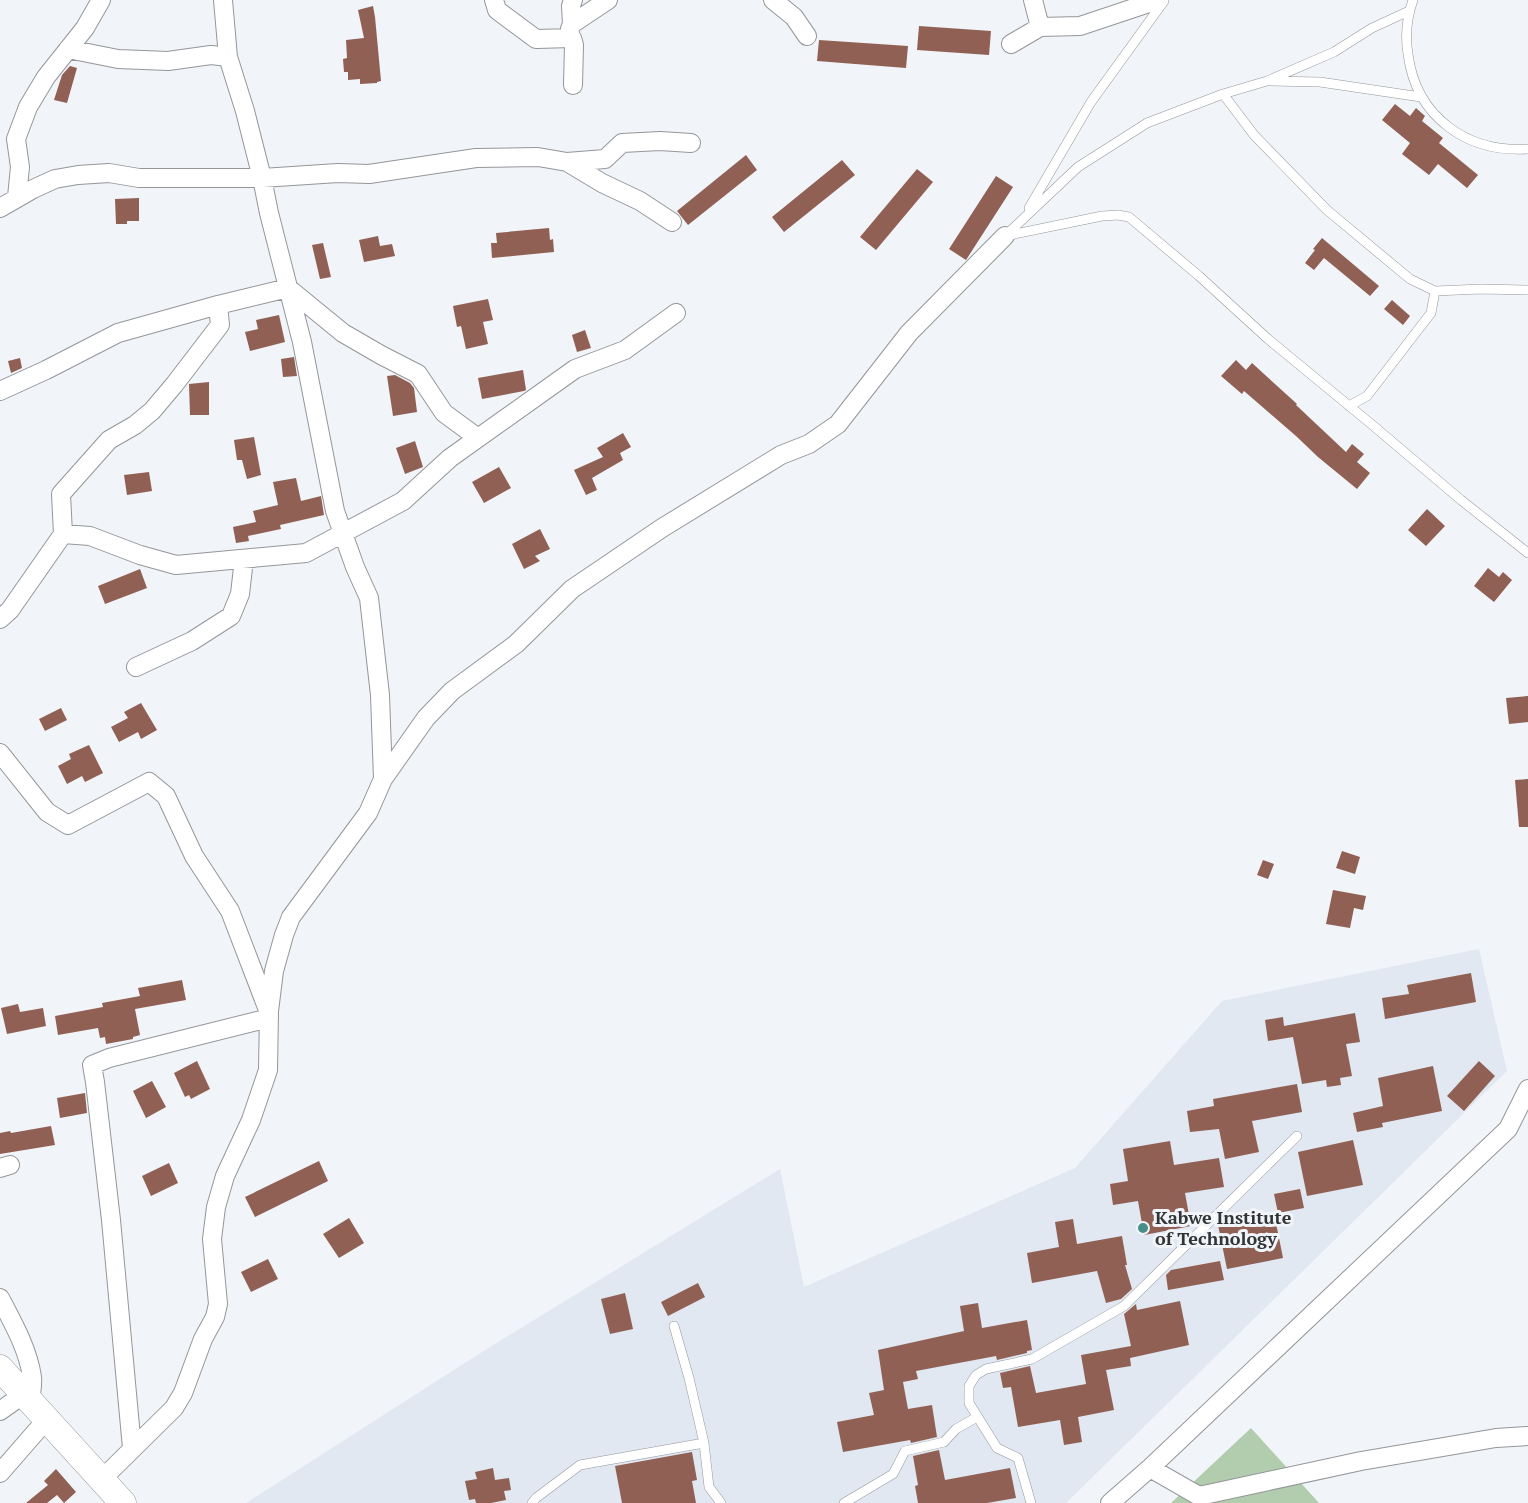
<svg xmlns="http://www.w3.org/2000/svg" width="1528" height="1503" font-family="'PT Serif',serif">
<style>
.built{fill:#e1e8f2}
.green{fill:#b2cdad}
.building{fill:#906054}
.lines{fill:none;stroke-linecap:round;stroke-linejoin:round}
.lane-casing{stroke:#94969a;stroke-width:10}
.street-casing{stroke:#94969a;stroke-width:20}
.secondary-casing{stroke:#94969a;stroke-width:27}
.lane{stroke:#fff;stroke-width:9}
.street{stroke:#fff;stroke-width:18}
.secondary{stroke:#fff;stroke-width:26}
.poi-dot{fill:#478d88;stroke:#f1f4f8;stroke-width:2}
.labels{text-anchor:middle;stroke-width:6;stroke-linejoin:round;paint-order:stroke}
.poi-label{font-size:18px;font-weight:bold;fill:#333436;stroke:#f1f4f8;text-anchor:start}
</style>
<rect width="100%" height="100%" fill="#f1f4f8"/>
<!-- built -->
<path class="built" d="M1479,949l28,122 -441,432h-820l236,-151 298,-183 24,118 271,-119 147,-167z"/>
<!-- green -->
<path class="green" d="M1251,1428l68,75h-148z"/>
<!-- building -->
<path class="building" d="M373,6l2,11 6,64 -4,1v1l-17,1v-5l-12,1v-8h-4l-1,-13 4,-1 -1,-18 18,-2 -6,-28z
M919,26l72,5 -2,24 -72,-5z
M819,40l89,6 -2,22 -89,-7z
M70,66l7,2 -10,35 -13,-3 8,-25z
M1395,104l15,12 6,-8 9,8 -3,5 21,17 -4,5 39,32 -11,13 -29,-24 -9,11 -27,-21 8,-11 -28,-23z
M746,155l11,15 -69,55 -11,-14z
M842,160l13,15 -71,57 -12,-15z
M917,169l16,13 -57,68 -16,-13z
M996,176l17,11 -47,73 -17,-11z
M139,198v23h-12v3h-11l-1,-25z
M549,228l1,12 3,-1 1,13 -62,6 -1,-15h6l-1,-10z
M378,236l2,10 12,-2 3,12 -31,6 -5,-22z
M1322,238l57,48 -9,10 -46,-38 -10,12 -9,-7 10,-13 -2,-1z
M323,243l8,34 -11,2 -8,-34z
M488,299l5,21 -10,2 5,22 -22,5 -5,-23 -4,1 -4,-21z
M1392,300l18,16 -7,9 -19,-16z
M279,315l6,27 -35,9 -5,-19 13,-3 -2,-9z
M585,330l6,18 -14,4 -5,-17z
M294,357l3,19 -14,1 -2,-18z
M20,358l2,10 -11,5 -3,-12z
M1236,360l10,10 6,-7 45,41 -1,1 50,47 6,-8 12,10 -7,8 13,11 -13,16 -39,-32 -22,-21 -52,-45 -2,3 -21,-18z
M523,370l3,20 -2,1 -42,8 -4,-21z
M395,375l15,8 4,5 3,24 -24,4 -6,-40z
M209,382v33h-19l-1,-31z
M623,433l8,14 -11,6 3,7 -31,18 5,12 -11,5 -12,-25 29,-13 -6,-9z
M254,437l7,38 -14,4 -5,-19h-5l-3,-20z
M415,441l8,26 -18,7 -9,-26z
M499,467l12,21 -27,15 -12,-21z
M149,472l3,19 -25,4 -3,-20z
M296,478l5,23 20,-5 3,19 -44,10 1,4 -33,7 1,5 -13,2 -3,-16 23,-5 -3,-11 25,-6 -5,-23z
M1427,509l18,17 -19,20 -18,-16z
M540,529l10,20 -15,7 5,5 -16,8 -12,-25z
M1488,568l11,9 4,-5 9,8 -18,22 -20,-16z
M140,569l7,19 -42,16 -7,-18z
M1528,696v26l-19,2 -3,-26z
M141,703l16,27 -16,9 -3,-7 -19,10 -8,-15 17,-9 -4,-6z
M61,708l6,12 -22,11 -6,-12z
M89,745l14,28 -18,9 -3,-6 -15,8 -9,-18 13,-7 -2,-5z
M1528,779v48h-9l-4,-47z
M1342,851l18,6 -5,17 -19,-6z
M1263,860l11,4 -6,15 -11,-4z
M1333,890l33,6 -3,14 -9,-2 -4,20 -24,-4z
M1471,973l5,29 -91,17 -3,-21 27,-4 -2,-9z
M182,980l4,20 -51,9 5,26 -7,2v2l-27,5 -1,-7 -5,1 -2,-10 -40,7 -3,-19 48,-9 -1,-4 38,-7 -2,-8z
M18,1004l2,8 23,-4 3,18 -39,8 -6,-26z
M1355,1013l5,29 -14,2 6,32 -12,2 1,7 -14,2 -1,-7 -24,4 -9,-47 -25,4 -3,-21 18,-3 1,9z
M197,1061l13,28 -19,10 -2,-4 -4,2 -11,-24z
M1479,1061l16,15 -31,35 -17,-15z
M1433,1066l9,45 -60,12 1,4 -26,5 -4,-19 30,-7 -5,-28z
M152,1081l14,26 -20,11 -13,-27z
M1297,1084l5,28 -50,9 7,31 -34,7 -6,-30 -29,3 -3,-21 27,-5 -1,-7z
M85,1093l2,20 -27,5 -3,-20z
M51,1126l4,19 -55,9v-21l10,-2 1,2z
M1353,1140l10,45 -56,11 -9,-44z
M1170,1141l4,24 45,-7 5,29 -39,6 6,33 -47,9 -6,-34 -25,4 -3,-21 18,-3 -5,-32z
M319,1161l9,20 -73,36 -10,-20z
M169,1163l9,20 -27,13 -9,-20z
M1300,1189l4,19 -26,5 -4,-19z
M1274,1213l9,45 -56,11 -9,-44z
M349,1218l15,25 -25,15 -16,-24z
M1073,1219l4,25 45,-8 5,29h-2l7,24 -11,10 -15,4 -9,-32 -65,12 -5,-30 32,-6 -4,-25z
M268,1259l10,20 -27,13 -10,-20z
M1220,1261l4,19 -56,10 -2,-15 5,-5z
M698,1283l7,14 -37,19 -7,-14z
M625,1293l8,36 -23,5 -9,-35z
M1180,1301l9,44 -59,13 1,8 -25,4 8,40 -36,7 4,25 -18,3 -4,-25 -42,7 -7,-40 -8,1 -3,-15 30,-7 6,27 50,-9 -5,-29 50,-9 -7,-32 12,-10 1,6z
M978,1303l4,25 45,-8 5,30 -5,1v2l-30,7 -1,-4 -80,15 2,8 -15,3 5,27 24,-4 5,32 -26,6 -1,-3 -67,12 -6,-30 37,-7 -5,-22 15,-3 -6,-40 86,-19 -4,-25z
M939,1450l6,30 65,-12 6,30 -29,5h-69l-3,-17 3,-1 -5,-29z
M692,1452l5,28 -5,1 4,22h-74l-7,-37z
M493,1468l2,12 14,-2 2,12 -7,1 2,9 -15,3h-15l-1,-4 -6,1 -4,-19 12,-2 -2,-7z
M56,1469l20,23 -12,11 -7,-8 -10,8h-21l22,-18 -4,-4z"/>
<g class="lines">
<!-- lane casing -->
<g class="lane-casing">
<path id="lane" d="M1413,0c-6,17 -8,36 -5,54 8,63 59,99 120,95
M1271,81l49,1 101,15
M1223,94l31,41 73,75 83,69 25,12 46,-2 47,1
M1029,208l62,-106 73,-101
M1005,236l97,-20 16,-1 11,2 70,59 69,63 102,84 91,77 67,53
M1005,236l73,-69 69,-44 76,-29 44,-13 67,-29 38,-24 37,-17
M1349,406l18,-10 64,-83 4,-22
M674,1326l15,52 15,65
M532,1503l4,-5 44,-33 124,-22 5,44 12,16
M844,1503l49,-29 12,-23 39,-9 12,-13 21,-12
M1031,1503l-13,-45 -21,-10 -28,-45v-17l7,-11 10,-6 46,-10 92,-53 173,-170"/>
</g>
<!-- street casing -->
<g class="street-casing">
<path id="street" d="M494,0l3,10 39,29 36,-1 2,7 -1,40
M773,0l21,17 13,19
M1033,0l7,27
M572,24l-1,-18 2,-6
M569,38l1,-9 2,-5 36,-24
M1011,44l29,-17 40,-1 78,-26
M68,49l50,10 50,2 43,-6 17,2
M567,162l35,21 38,18 32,21
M17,197l3,-30 -4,-28 12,-32 18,-30 39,-49 16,-28
M0,208l33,-19 22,-10 23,-4 31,-2 30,5h123l76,-5 31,1 107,-16 62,-1 29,5 38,-3 17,-16 38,-2 31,2
M0,391l46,-21 72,-37 100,-28 70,-17 55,45 38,22 37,19 26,39 34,25
M63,534l-2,-40 48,-54 26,-15 17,-14 22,-26 46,-60 -2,-20
M0,619l10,-9 53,-76 27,2 50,19 36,10 130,-12 97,-52 47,-43 125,-89 50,-19 51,-37
M136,667l56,-26 39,-25 9,-22 4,-35
M0,753l47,59 21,13 81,-43 17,14 28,60 36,55 38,99
M383,779l43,-61 26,-27 64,-47 56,-55 90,-61 119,-73 28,-11 29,-20 71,-91 96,-97
M0,1168l10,-3
M0,1298c13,25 28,51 32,79 1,8 -1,16 -2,24
M0,1411l24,-17
M132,1448l-21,-228 -16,-138 -3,-17 17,-7 160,-40
M1150,1468l49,28 162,-35 135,-23 32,-2
M0,1473l47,-54
M101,1480l73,-72 9,-15 20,-54 12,-22 3,-13 -6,-65 4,-32 9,-31 26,-56 17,-50 1,-59 5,-40 10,-36 7,-18 77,-104 15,-34 -3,-84 -11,-97 -14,-31 -20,-56 -33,-169 -33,-129 -7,-35 -17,-67 -17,-54 -5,-57
M1110,1503l40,-35 358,-339 20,-40"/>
</g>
<!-- secondary casing -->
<g class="secondary-casing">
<path id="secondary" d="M0,1368l123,135"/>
</g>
<!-- lane -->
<use href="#lane" class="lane"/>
<!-- street -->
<use href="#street" class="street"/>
<!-- secondary -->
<use href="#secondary" class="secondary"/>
</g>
<!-- markers -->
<circle class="poi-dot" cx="1143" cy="1228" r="6"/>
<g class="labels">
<!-- poi labels -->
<g class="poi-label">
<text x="1155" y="1224">Kabwe Institute<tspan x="1155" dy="21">of Technology</tspan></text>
</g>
</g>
</svg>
